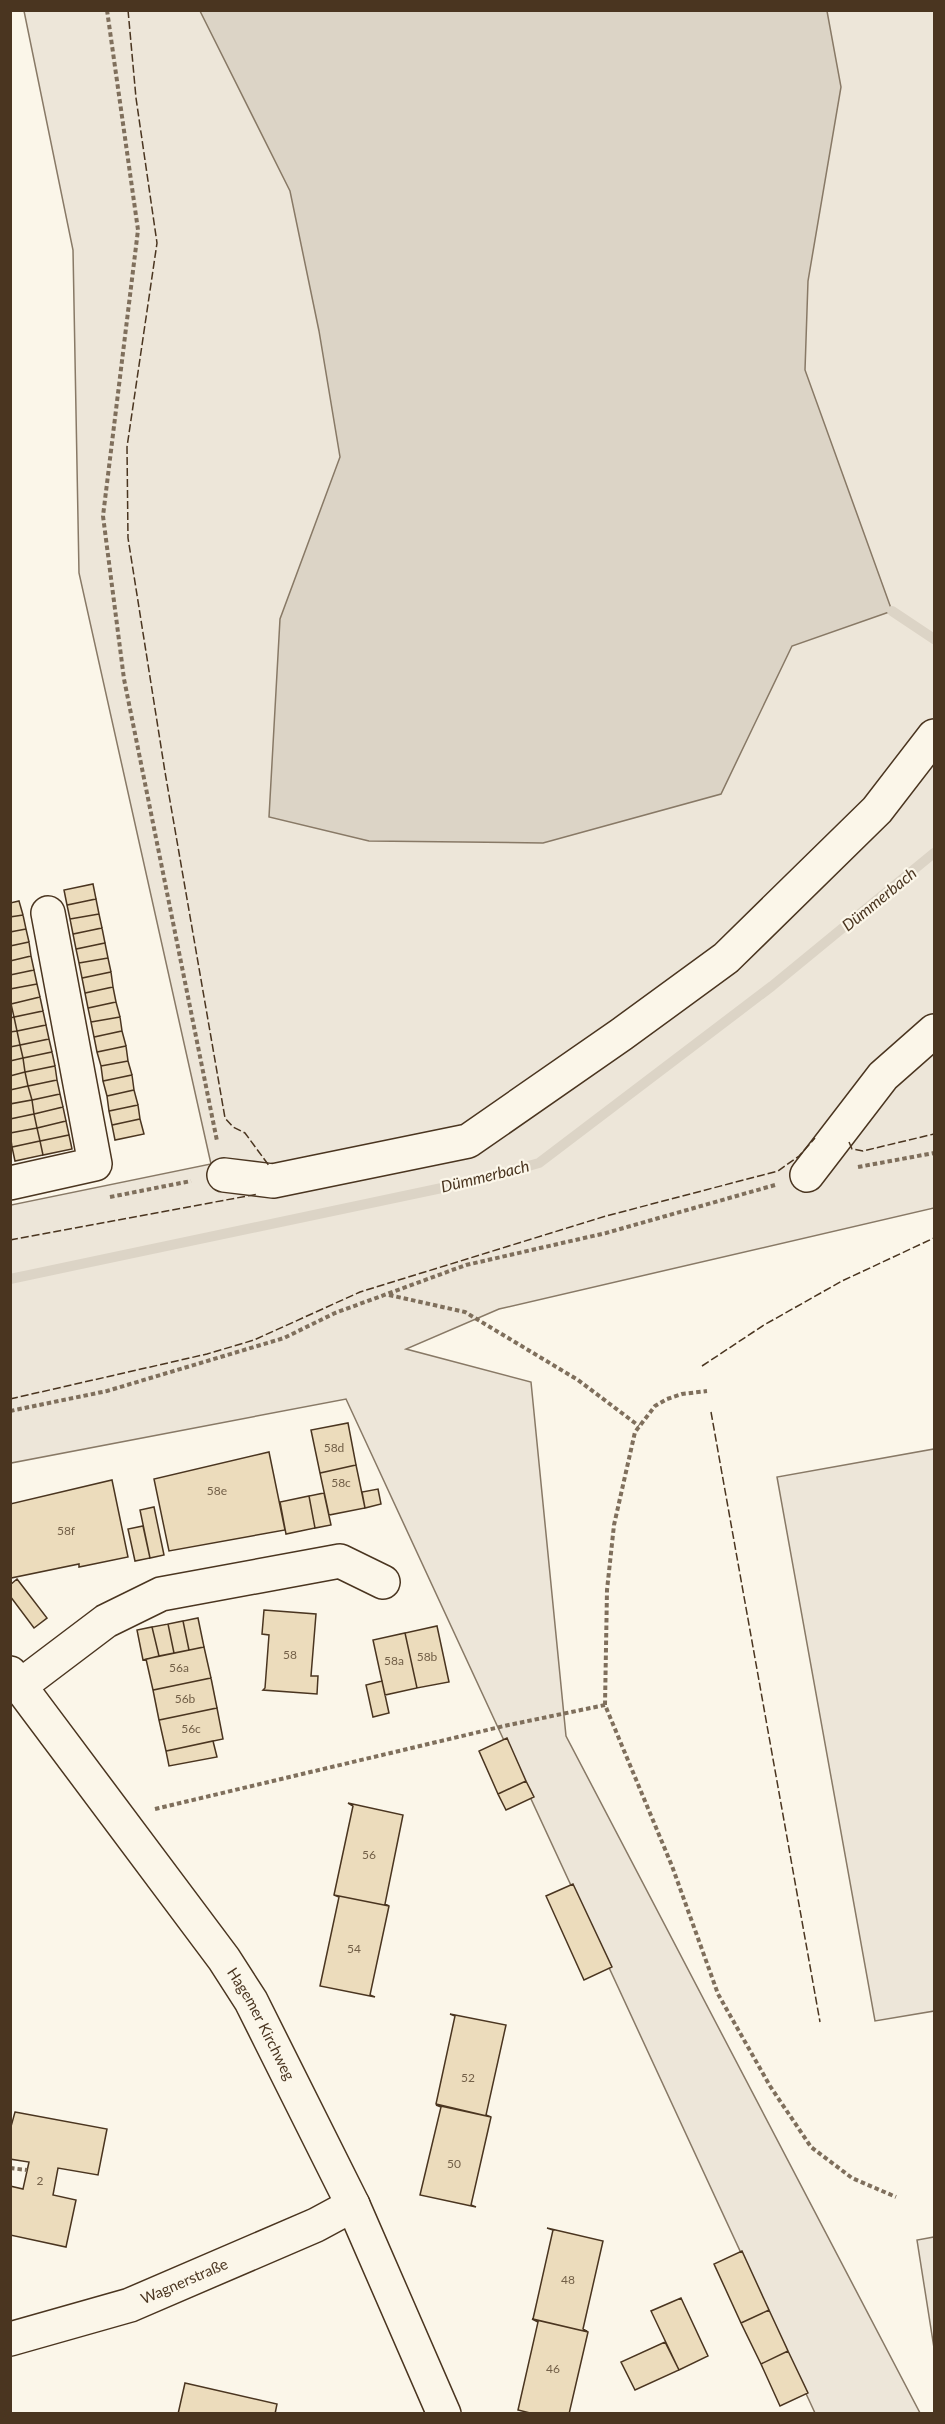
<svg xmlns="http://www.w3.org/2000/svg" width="945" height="2424" font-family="Lato,sans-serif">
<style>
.green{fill:#ede6d9;stroke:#887966;stroke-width:1.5}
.water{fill:#dcd4c6;stroke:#887966;stroke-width:1.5}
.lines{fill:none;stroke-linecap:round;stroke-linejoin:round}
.stream{stroke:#dcd4c6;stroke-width:10}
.building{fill:#ecdcbc;stroke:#4a3520;stroke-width:1.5}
.minor-casing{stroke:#4a3520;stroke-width:36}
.path{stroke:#7f6f5c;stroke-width:4;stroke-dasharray:4.5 3;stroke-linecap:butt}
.minor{stroke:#fbf6e9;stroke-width:33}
.fence{stroke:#4a3520;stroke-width:1.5;stroke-dasharray:8 3;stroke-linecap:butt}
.labels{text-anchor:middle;stroke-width:4.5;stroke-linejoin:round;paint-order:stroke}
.number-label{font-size:12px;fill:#725f47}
.street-label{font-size:15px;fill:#4a3520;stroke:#fbf6e9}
.water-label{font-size:16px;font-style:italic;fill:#4a3520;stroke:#fbf6e9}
</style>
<rect width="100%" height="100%" fill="#fbf6e9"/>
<!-- green -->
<path class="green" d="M24,11h910v1197l-435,101 -93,40 125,33 35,354 354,677h-105l-469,-1014 -335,64v-258l200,-41 -132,-591 -6,-323z
M934,1449v562l-59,10 -98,-544z
M934,2237v111l-17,-108z"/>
<!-- water -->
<path class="water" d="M200,11h627l14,76 -33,194 -3,89 87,241 -100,35 -71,148 -178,49 -174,-2 -100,-24 11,-198 60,-162 -21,-126 -29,-140z"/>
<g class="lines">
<!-- stream -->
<path class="stream" d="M892,611l42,28
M10,1279l465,-98 64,-18 233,-177 162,-133"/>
</g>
<!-- building -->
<path class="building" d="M93,884l3,15 -29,6 -3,-15z
M96,899l3,15 -29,5 -3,-14z
M19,901l4,14 -13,2v-14z
M99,914l3,14 -29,6 -3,-15z
M23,915l3,14 -16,3v-15z
M102,928l3,15 -29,6 -3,-15z
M26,929l3,13 -19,4v-14z
M29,942l2,14 -21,5v-15z
M105,943l3,15 -29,5 -3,-14z
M31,956l3,14 -24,5v-14z
M108,958l3,14 -29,6 -3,-15z
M34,970l3,14 -27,5v-14z
M111,972l2,15 -28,6 -3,-15z
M37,984l3,13 -29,7 -1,-15z
M113,987l3,15 -28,6 -3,-15z
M40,997l3,14 -29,6 -3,-13z
M116,1002l4,15 -29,5 -3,-14z
M43,1011l3,14 -29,6 -3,-14z
M14,1017l3,14 -7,1v-14z
M120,1017l2,14 -28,6 -3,-15z
M46,1025l3,14 -29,6 -3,-14z
M17,1031l3,14 -10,2v-15z
M122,1031l4,15 -29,6 -3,-15z
M49,1039l3,13 -29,6 -3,-13z
M20,1045l3,13 -13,3v-14z
M126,1046l2,15 -27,5 -4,-14z
M52,1052l3,14 -30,6 -2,-14z
M23,1058l2,14 -15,4v-15z
M128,1061l4,14 -29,6 -2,-15z
M55,1066l2,14 -29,6 -3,-14z
M25,1072l3,14 -18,4v-14z
M132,1075l2,15 -27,6 -4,-15z
M57,1080l3,14 -28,6 -4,-14z
M28,1086l4,14 -22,4v-14z
M134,1090l4,15 -29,6 -2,-15z
M60,1094l3,13 -29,7 -2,-14z
M32,1100l2,14 -24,5v-15z
M138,1105l2,14 -28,6 -3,-14z
M63,1107l3,14 -29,7 -3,-14z
M34,1114l3,14 -27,5v-14z
M140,1119l4,15 -29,6 -3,-15z
M66,1121l3,14 -29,6 -3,-13z
M37,1128l3,13 -28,6 -2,-14z
M69,1135l3,14 -29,6 -3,-14z
M40,1141l3,14 -28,6 -3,-14z
M348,1423l8,42 -36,8 -9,-43z
M269,1452l16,78 -116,21 -15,-72z
M356,1465l9,43 -36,7 -9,-42z
M112,1480l16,77 -49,10v-3l-68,14 -1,-74z
M378,1489l3,15 -16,4 -3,-16z
M324,1493l7,32 -16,3 -6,-32z
M309,1496l6,32 -29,6 -6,-32z
M154,1507l10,48 -14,3 -10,-48z
M143,1526l7,32 -15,3 -7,-32z
M17,1579l30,39 -13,10 -24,-32v-11z
M264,1610l52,4 -5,62h7l-1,18 -54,-4 2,-2 4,-53 -7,-1z
M198,1618l6,29 -15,3 -6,-29z
M183,1621l6,29 -15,3 -6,-29z
M168,1624l6,29 -15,3 -7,-29z
M437,1626l12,56 -32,6 -12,-55z
M152,1627l7,29 -16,4 -6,-30z
M405,1633l12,55 -32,7 -12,-55z
M204,1647l7,31 -58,12 -7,-31z
M211,1678l6,30 -58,12 -6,-30z
M382,1681l7,32 -16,4 -7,-32z
M217,1708l6,31 -57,12 -7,-31z
M507,1738l19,43 -28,13 -19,-43z
M213,1741l4,16 -48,9 -3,-15z
M526,1781l8,16 -28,13 -8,-16z
M348,1803l55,12 -18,89 4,2 -55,-11 19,-89z
M573,1884l39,83 -28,13 -38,-84z
M334,1895l55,11 -19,89 5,2 -55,-11 19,-89z
M450,2014l56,11 -20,90 5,2 -55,-13 19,-88z
M436,2105l55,12 -20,88 5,2 -56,-12 21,-88z
M15,2112l92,17 -9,46 -40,-7 -5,27 23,5 -10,47 -56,-12v-49l13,3 6,-27 -19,-3v-29z
M547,2228l56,13 -20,88 5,3 -55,-13 20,-89z
M742,2251l27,59 -28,13 -27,-59z
M681,2298l27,58 -29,14 -28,-59z
M769,2310l19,41 -27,13 -20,-41z
M532,2319l56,13 -19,82h-35l-16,-4 20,-88z
M665,2342l14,28 -44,20 -14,-28z
M788,2351l20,42 -28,13 -19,-42z
M185,2383l92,21 -2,10h-97z"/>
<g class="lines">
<!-- minor casing -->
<g class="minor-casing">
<g id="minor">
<path d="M224,1175l49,6 195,-40 154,-107 104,-76 151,-148 57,-74"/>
<path d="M807,1175l76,-99 51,-45"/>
<path d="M10,1183l85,-19 -47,-251"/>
<path id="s1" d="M10,1673l214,286 27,42 102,204 91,209"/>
<path d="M20,1686l86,-65 55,-27 179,-33 43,21"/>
<path id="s2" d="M10,2339l120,-34 186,-80 37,-20"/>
</g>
</g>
<!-- path -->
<path class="path" d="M107,10l31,220 -35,286 21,163 93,462
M858,1167l76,-14
M110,1197l81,-16
M389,1295l76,17 113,68 61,46
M10,1411l97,-20 177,-53 51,-25 131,-48 140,-32 169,-48
M605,1705l2,-115 7,-65 21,-93 20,-26 12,-7 15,-5 25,-3
M155,1809l349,-83 101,-21 67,161 46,128 52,92 41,61 41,31 44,19
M10,2168l17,2"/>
<!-- minor -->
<use href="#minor" class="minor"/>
<!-- fence -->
<path class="fence" d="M128,10l8,88 21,145 -30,204 1,91 37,234 60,346 8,9 12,6 25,34
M849,1142l3,7 11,2 71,-17
M10,1240l248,-46
M702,1366l62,-41 78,-44 92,-43
M10,1399l197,-45 47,-14 106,-48 246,-76 172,-45 21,-15 16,-18
M711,1412l109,610"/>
</g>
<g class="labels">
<!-- number labels -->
<g class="number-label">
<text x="334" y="1452">58d</text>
<text x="341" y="1487">58c</text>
<text x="217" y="1495">58e</text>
<text x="66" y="1535">58f</text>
<text x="290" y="1659">58</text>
<text x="427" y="1661">58b</text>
<text x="394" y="1665">58a</text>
<text x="179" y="1672">56a</text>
<text x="185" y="1703">56b</text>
<text x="191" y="1733">56c</text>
<text x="369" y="1859">56</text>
<text x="354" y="1953">54</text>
<text x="468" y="2082">52</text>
<text x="454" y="2168">50</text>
<text x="40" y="2185">2</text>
<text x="568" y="2284">48</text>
<text x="553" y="2373">46</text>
</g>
<!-- street labels -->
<g class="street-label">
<text dy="5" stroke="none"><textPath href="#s1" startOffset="432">Hagemer Kirchweg</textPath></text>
<text dy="5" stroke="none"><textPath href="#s2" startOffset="184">Wagnerstraße</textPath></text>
</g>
<!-- water labels -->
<g class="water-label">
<text transform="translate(879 899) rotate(-39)" y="6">Dümmerbach</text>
<text transform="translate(485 1176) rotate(-14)" y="6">Dümmerbach</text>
</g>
</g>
<!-- border -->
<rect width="945" height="2424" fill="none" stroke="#4a3520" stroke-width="24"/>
</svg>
